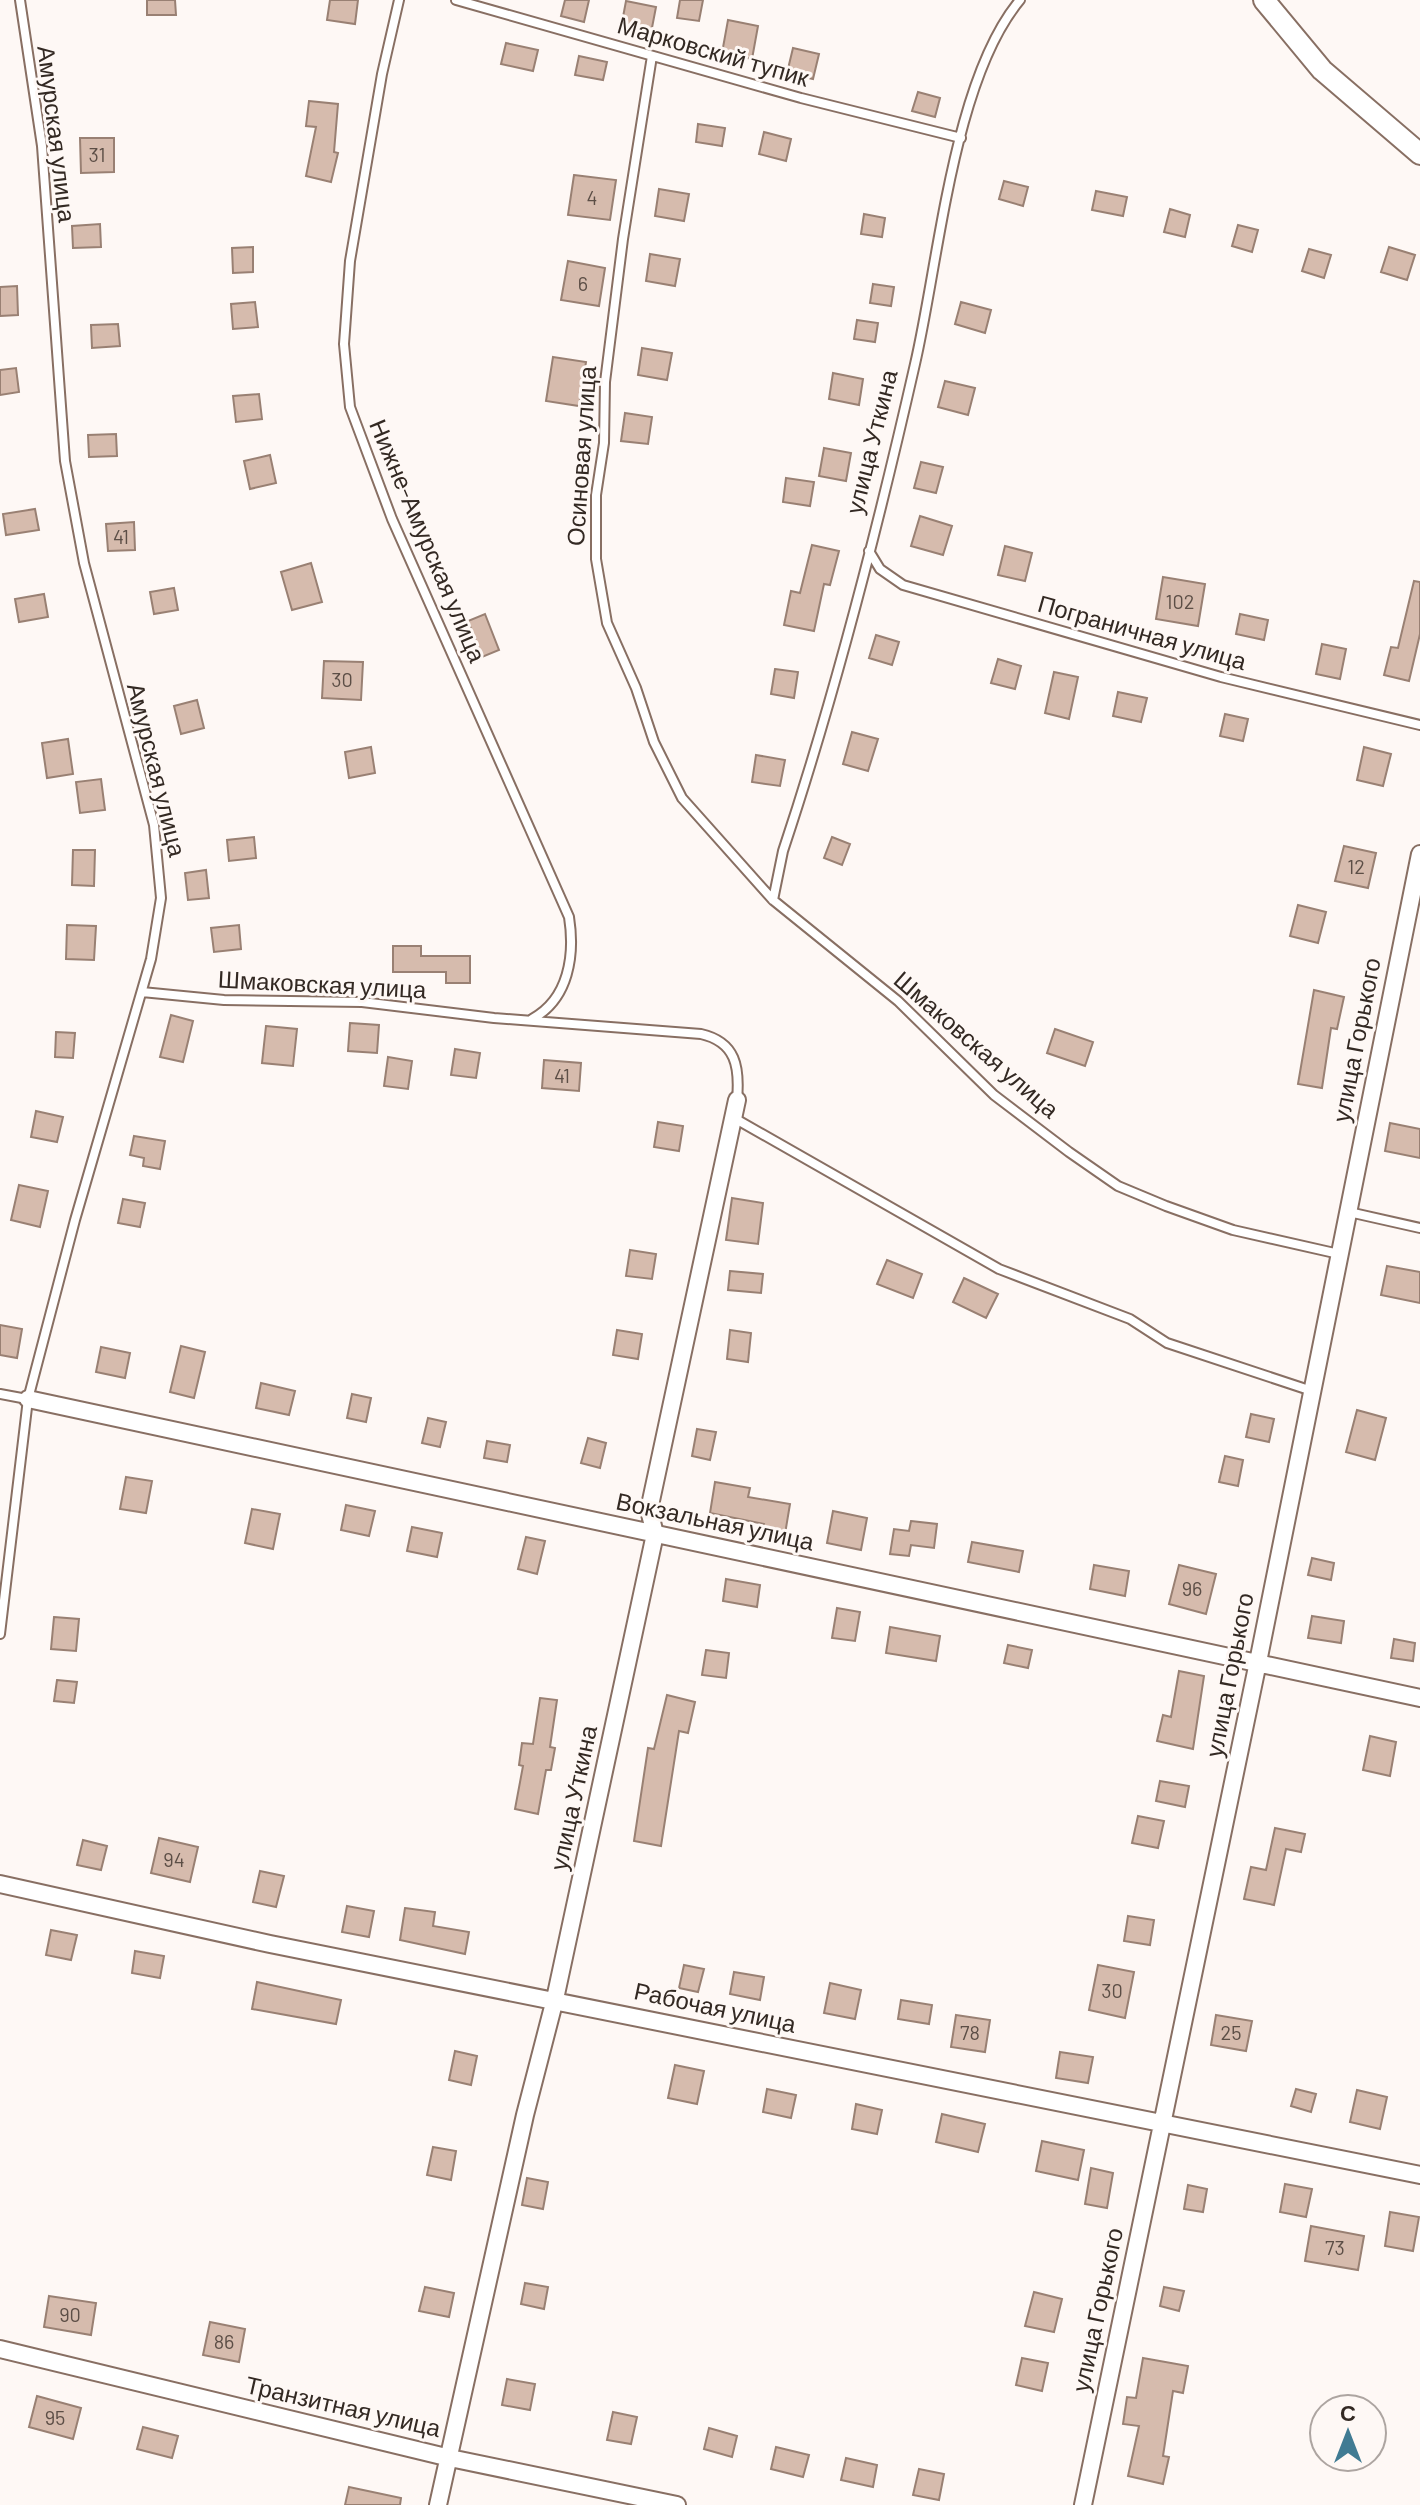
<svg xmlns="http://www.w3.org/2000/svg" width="1420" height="2505" font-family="Barlow,sans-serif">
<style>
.building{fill:#d6bbad;stroke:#998073;stroke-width:2}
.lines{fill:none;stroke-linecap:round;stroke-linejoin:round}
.service-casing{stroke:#886f63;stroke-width:12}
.minor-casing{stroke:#886f63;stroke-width:20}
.tertiary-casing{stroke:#886f63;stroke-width:24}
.service{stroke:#fff;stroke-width:8}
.minor{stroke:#fff;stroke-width:16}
.tertiary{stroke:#fff;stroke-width:20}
.labels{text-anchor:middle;stroke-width:6;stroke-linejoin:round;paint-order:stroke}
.number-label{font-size:20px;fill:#5c4e46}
.street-label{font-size:24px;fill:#332923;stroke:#fef8f5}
</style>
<rect width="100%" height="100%" fill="#fef8f5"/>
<!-- building -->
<path class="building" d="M147,0h28l1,15h-29z
M330,0h28l-3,24 -28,-4z
M565,0h24l-5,22 -23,-6z
M680,0h23l-4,21 -22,-3z
M626,1l30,6 -6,31 -30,-5z
M728,20l30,6 -6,33 -30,-6z
M506,43l32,7 -5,21 -32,-7z
M793,48l26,6 -6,25 -26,-6z
M579,56l28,6 -4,18 -28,-5z
M918,92l22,6 -5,19 -23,-6z
M309,101l29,3 -4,48 4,1 -7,29 -25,-6 10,-49 -10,-1z
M698,124l27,4 -3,18 -26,-4z
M764,132l27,7 -5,22 -27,-7z
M80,138h34v34l-33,1z
M574,175l42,5 -6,40 -42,-5z
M1004,181l24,6 -5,19 -24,-7z
M659,189l30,5 -5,27 -29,-5z
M1096,191l31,6 -4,19 -31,-6z
M1170,209l20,6 -5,22 -21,-5z
M864,214l21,4 -3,19 -21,-3z
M100,224l1,23 -28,1 -1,-22z
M1238,225l20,5 -6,22 -20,-6z
M253,247v25l-20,1 -1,-25z
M1389,247l26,8 -8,25 -26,-8z
M1309,249l22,6 -7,23 -22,-7z
M650,254l30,5 -5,27 -29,-5z
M568,261l37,7 -6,38 -38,-6z
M873,284l21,3 -3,19 -21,-3z
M17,286l1,29 -18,1v-29z
M255,302l3,25 -25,2 -2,-25z
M961,302l30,8 -6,23 -30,-9z
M857,320l21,3 -3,19 -21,-3z
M118,324l2,22 -28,2 -1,-23z
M642,348l30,5 -5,27 -29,-5z
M553,357l33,5 -7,44 -33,-5z
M16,368l3,24 -19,3v-25z
M833,373l30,6 -4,26 -30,-6z
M945,381l30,7 -7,27 -30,-8z
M259,394l3,25 -26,3 -3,-26z
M625,413l27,4 -4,27 -27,-3z
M116,434l1,22 -28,1 -1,-22z
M824,448l27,5 -5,28 -27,-5z
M270,455l6,28 -26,6 -6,-28z
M921,462l22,5 -7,26 -22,-5z
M786,478l28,4 -4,24 -27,-4z
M35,509l4,21 -33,5 -3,-21z
M920,516l32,10 -9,29 -32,-9z
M134,522l1,28 -27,1 -2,-27z
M812,545l27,6 -9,34 -6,-1 -10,47 -30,-6 7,-34 9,2z
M1005,546l27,7 -7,28 -27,-6z
M311,563l11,39 -30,8 -11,-38z
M1163,577l42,7 -7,42 -42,-7z
M1414,581l6,1v52l-11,47 -25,-6 7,-28 7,1z
M174,588l4,22 -24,4 -4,-22z
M44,594l4,23 -29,5 -4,-23z
M485,614l14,36 -17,7 -14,-36z
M1240,614l28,6 -4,20 -28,-6z
M876,635l23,7 -7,23 -23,-7z
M1322,644l24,5 -6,30 -24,-5z
M998,659l23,7 -6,23 -24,-6z
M324,661l39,1 -2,38 -39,-2z
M775,669l23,3 -4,26 -23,-4z
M1054,672l24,5 -9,42 -24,-6z
M1118,692l29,6 -6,24 -28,-6z
M197,700l7,28 -23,6 -7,-28z
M1225,714l23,5 -5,22 -23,-5z
M852,732l26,7 -10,32 -25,-7z
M68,739l5,35 -26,4 -5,-35z
M371,747l4,26 -26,5 -4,-26z
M1364,747l27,7 -8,32 -26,-6z
M756,755l29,5 -5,26 -28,-4z
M101,779l4,31 -25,3 -4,-31z
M254,837l2,21 -27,3 -2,-21z
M832,837l18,7 -8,21 -18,-7z
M1344,846l32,7 -8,35 -33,-7z
M73,850h22l-1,36 -22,-1z
M206,870l3,28 -21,2 -3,-27z
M1298,905l28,7 -8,31 -28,-7z
M67,925l29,1 -2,34 -28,-1z
M239,925l2,24 -27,3 -3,-24z
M393,946h28v10h49v27h-24v-11h-53z
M1314,990l30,7 -7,32 -6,-1 -9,60 -24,-4z
M171,1015l22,6 -10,41 -23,-5z
M350,1023l29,2 -2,28 -29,-2z
M266,1026l31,3 -4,37 -31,-3z
M1055,1029l38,13 -8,24 -38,-13z
M56,1032l19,1 -2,25 -18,-1z
M455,1049l25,4 -4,25 -25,-3z
M388,1057l24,4 -4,28 -24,-3z
M544,1060l37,3 -2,28 -37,-3z
M36,1111l27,6 -6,25 -26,-5z
M658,1122l25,4 -4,25 -25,-4z
M1390,1123l30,6v29l-35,-7z
M134,1136l31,5 -5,28 -17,-3 1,-8 -14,-3z
M19,1185l29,6 -8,36 -29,-7z
M732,1198l31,5 -5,41 -32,-4z
M123,1199l22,4 -5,24 -22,-4z
M630,1250l26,4 -4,25 -26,-3z
M887,1260l35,14 -9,24 -36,-14z
M1387,1266l33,6v31l-39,-8z
M730,1271l33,3 -2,19 -33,-3z
M964,1278l34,16 -12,24 -33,-16z
M0,1325l22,4 -5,29 -17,-3z
M617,1330l25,4 -4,25 -25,-4z
M730,1330l21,3 -3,29 -21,-3z
M181,1346l24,6 -11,46 -24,-6z
M101,1347l29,6 -5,25 -29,-6z
M261,1383l34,8 -6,24 -33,-7z
M352,1394l19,4 -5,24 -19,-4z
M1357,1410l29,8 -11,42 -29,-8z
M1251,1414l23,5 -5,23 -23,-5z
M428,1418l18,4 -6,25 -18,-4z
M697,1429l19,3 -6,28 -18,-4z
M588,1438l18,5 -6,25 -19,-5z
M487,1441l23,4 -3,17 -23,-4z
M1225,1456l18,4 -5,26 -19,-4z
M126,1477l26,4 -6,32 -26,-4z
M715,1482l35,6 -2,9 42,7 -5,30 -22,-4 1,-6 -54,-11z
M346,1505l29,6 -6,25 -28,-6z
M252,1509l28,5 -7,35 -28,-6z
M833,1511l34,7 -6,32 -34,-7z
M911,1521l26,3 -3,24 -23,-3 -2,11 -19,-2 4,-25 15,2z
M412,1527l30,6 -5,24 -30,-6z
M526,1537l19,4 -8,33 -19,-5z
M972,1542l51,9 -4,21 -51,-10z
M1312,1558l22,5 -3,17 -23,-5z
M1094,1565l35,6 -4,25 -35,-7z
M1179,1565l37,9 -10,40 -37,-10z
M726,1579l34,6 -3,22 -34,-6z
M837,1608l23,4 -5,29 -23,-3z
M1312,1616l32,5 -3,22 -33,-5z
M54,1617l25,2 -3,32 -25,-2z
M890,1627l50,9 -4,25 -50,-8z
M1394,1639l21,4 -2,18 -22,-3z
M1008,1645l24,5 -4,18 -24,-5z
M706,1650l23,3 -3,25 -24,-3z
M1179,1671l25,5 -11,73 -36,-8 6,-26 8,2z
M57,1680l20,2 -3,21 -20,-2z
M667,1695l28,7 -7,31 -9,-2 -18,115 -27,-5 14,-93 6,1z
M540,1698l17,2 -7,47 5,1 -4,22h-5l-8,44 -23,-5 8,-43 -4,-1 3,-22 11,1z
M1370,1736l26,6 -6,34 -27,-6z
M1160,1781l29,5 -4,21 -29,-6z
M1138,1816l26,5 -6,27 -26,-5z
M1275,1828l30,6 -4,18 -15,-3 -12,56 -30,-6 7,-32 15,3z
M159,1838l39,9 -8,35 -39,-9z
M83,1840l24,6 -6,24 -24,-5z
M260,1871l24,5 -8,31 -23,-5z
M347,1906l27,5 -5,26 -27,-5z
M405,1908l30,4 -2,14 36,6 -4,22 -65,-14z
M1128,1916l26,4 -4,25 -26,-4z
M51,1930l26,5 -6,25 -25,-5z
M135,1951l29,5 -4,22 -28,-5z
M684,1965l20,4 -6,23 -19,-4z
M1098,1965l36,7 -9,46 -36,-8z
M734,1972l30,5 -4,23 -30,-6z
M257,1982l84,18 -5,24 -84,-15z
M830,1983l31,7 -6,29 -31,-6z
M901,2000l31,5 -3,19 -31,-5z
M956,2015l34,5 -5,32 -34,-5z
M1216,2015l36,6 -6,30 -35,-6z
M455,2051l22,5 -6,29 -22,-5z
M1060,2052l33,5 -5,26 -32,-5z
M675,2065l29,6 -7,33 -29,-6z
M767,2089l29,6 -5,23 -28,-6z
M1296,2089l20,5 -5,18 -20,-6z
M1357,2090l30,7 -7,32 -30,-7z
M856,2104l26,6 -5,24 -25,-5z
M942,2114l43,10 -7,28 -42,-10z
M1042,2141l42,9 -6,30 -42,-9z
M433,2147l23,4 -5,29 -24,-5z
M1091,2168l22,5 -6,35 -22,-4z
M527,2178l21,4 -5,27 -21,-4z
M1285,2184l27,5 -6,28 -26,-5z
M1188,2185l19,4 -4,23 -19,-3z
M1390,2212l29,5 -6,34 -28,-5z
M1311,2226l53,10 -6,34 -53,-9z
M525,2283l23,4 -4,22 -23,-5z
M425,2287l29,6 -5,24 -30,-6z
M1164,2287l20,4 -5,20 -19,-5z
M1034,2292l28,7 -8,33 -29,-6z
M49,2296l47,7 -5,32 -47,-8z
M210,2322l35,7 -6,33 -36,-7z
M1022,2358l26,5 -6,28 -26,-6z
M1143,2358l45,8 -5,27 -10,-2 -10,65 6,1 -6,27 -35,-8 11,-50 -16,-2 4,-27 9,1z
M507,2379l28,5 -5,26 -28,-5z
M37,2396l44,12 -8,31 -44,-12z
M613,2412l24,5 -6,27 -24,-4z
M143,2427l35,9 -6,22 -35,-9z
M709,2428l28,8 -5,21 -28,-8z
M776,2447l33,8 -6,22 -32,-8z
M846,2458l31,7 -4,22 -32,-7z
M919,2469l25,5 -5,26 -26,-5z
M349,2487l52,11 -1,7h-55z"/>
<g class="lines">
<!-- service casing -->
<g class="service-casing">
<path id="service" d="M399,0l-17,74 -32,187 -6,83 6,63 42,112 177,398c6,38 0,82 -37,102
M456,0l345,98 160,40
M652,56l-29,183 -18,143 -1,61 -8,52v64l11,64 29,65 18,54 28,56 91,102 125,101 96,94 75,57 49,34 48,20 67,24 106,24
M869,551l11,18 23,16 318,92 199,48
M773,900l10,-49c53,-159 95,-324 132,-487 24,-103 38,-284 105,-364
M142,992l82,8 138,2 132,16 207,16c35,8 39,33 36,66
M734,1118l265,151 131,50 37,24 145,48
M1349,1212l71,16
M0,1394l27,5
M0,1634l28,-235 47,-179 76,-261 10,-61 -7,-73 -70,-262 -19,-102 -23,-315 -22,-146"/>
</g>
<!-- minor casing -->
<g class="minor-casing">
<path id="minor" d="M28,1399l1392,299
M0,1884l270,60 1150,231
M0,2349l450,109 227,47
M438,2505l87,-390 30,-116 100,-465 -6,-24 88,-410
M1083,2505l175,-843 162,-808"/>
</g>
<!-- tertiary casing -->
<g class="tertiary-casing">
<path id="tertiary" d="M1264,0l58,70 98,84"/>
</g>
<!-- service -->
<use href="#service" class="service"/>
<!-- minor -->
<use href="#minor" class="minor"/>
<!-- tertiary -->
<use href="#tertiary" class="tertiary"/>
</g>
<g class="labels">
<!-- number labels -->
<g class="number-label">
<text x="97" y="162">31</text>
<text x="592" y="205">4</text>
<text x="583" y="291">6</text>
<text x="121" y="544">41</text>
<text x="1180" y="609">102</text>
<text x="342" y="687">30</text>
<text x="1356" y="874">12</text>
<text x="562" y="1083">41</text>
<text x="1192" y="1596">96</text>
<text x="174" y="1867">94</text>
<text x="1112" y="1998">30</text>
<text x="970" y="2040">78</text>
<text x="1231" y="2040">25</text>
<text x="1335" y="2255">73</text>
<text x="70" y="2322">90</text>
<text x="224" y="2349">86</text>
<text x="55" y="2425">95</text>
</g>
<!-- street labels -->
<g class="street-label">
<text transform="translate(713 52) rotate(16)" y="8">Марковский тупик</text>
<text transform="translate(56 134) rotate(83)" y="8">Амурская улица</text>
<text transform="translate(872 442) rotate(-76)" y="8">улица Уткина</text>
<text transform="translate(582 456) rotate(-86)" y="8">Осиновая улица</text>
<text transform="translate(427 541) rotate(67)" y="8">Нижне-Амурская улица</text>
<text transform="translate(1142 633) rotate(16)" y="8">Пограничная улица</text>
<text transform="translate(156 770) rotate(76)" y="8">Амурская улица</text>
<text transform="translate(322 985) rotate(3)" y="8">Шмаковская улица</text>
<text transform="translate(1357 1040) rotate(-79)" y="8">улица Горького</text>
<text transform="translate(976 1045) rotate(41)" y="8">Шмаковская улица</text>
<text transform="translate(715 1522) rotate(12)" y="8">Вокзальная улица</text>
<text transform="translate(1230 1675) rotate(-79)" y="8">улица Горького</text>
<text transform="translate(574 1798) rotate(-78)" y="8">улица Уткина</text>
<text transform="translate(715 2008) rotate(12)" y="8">Рабочая улица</text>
<text transform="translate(1098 2310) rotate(-78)" y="8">улица Горького</text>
<text transform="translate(343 2407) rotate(13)" y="8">Транзитная улица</text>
</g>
</g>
<!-- north arrow -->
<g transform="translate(1348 2433)"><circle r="38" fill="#fef8f5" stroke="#ada5a1" stroke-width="2"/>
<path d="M0-6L14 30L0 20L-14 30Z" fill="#407b93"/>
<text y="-12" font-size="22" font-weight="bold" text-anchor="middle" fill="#332923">С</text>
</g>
</svg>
